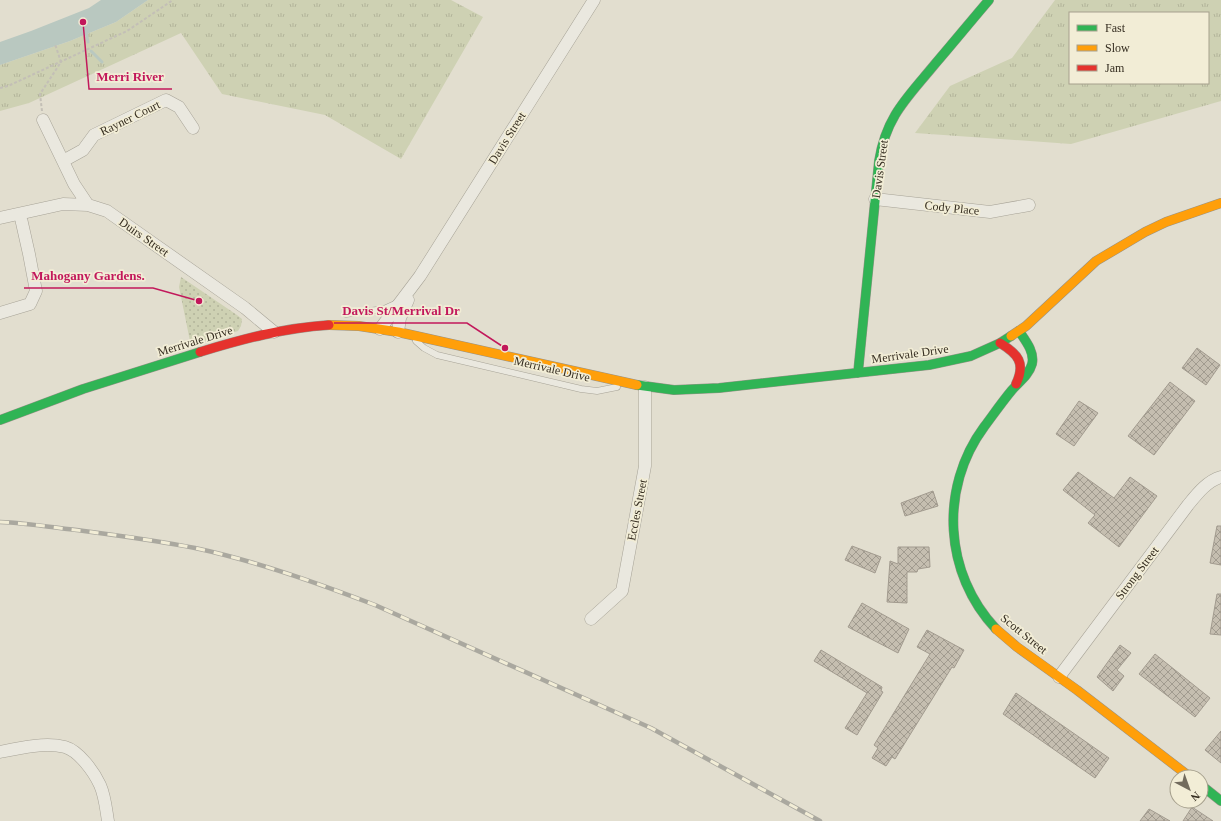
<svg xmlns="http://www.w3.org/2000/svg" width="1221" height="821" font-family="'Times New Roman',serif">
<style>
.grass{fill:url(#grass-tufts);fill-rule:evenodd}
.park{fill:url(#park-dots)}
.water{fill:#b9c8c0}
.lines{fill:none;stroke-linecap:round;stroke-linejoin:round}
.stream{stroke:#b9c8c0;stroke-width:3}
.building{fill:url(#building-cross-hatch);stroke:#a29b8f}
.lane-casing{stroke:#a7a397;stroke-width:7}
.street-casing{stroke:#a7a397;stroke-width:13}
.fast-casing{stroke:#979288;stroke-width:10}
.slow-casing{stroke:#979288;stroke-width:10}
.jam-casing{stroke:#979288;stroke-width:10}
.path{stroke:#c3bfb6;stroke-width:2;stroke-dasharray:3 2;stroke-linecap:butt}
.lane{stroke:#eae8df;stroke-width:6}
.street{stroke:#eae8df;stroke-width:12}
.fast{stroke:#30b455;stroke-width:9}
.slow{stroke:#ff9f0a;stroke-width:9}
.jam{stroke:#e5322d;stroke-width:9}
.rail-casing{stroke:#aaa89f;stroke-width:4.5}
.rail{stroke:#f2edd6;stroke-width:3;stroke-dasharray:9;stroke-linecap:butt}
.labels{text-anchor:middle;stroke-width:3.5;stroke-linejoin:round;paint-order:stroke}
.street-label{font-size:12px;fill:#352d20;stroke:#f2edd6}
.leader{fill:none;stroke:#c2185b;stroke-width:1.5}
.callout-dot{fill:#c2185b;stroke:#f2edd6;stroke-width:1.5}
.callout-label{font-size:13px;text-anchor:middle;font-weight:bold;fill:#c2185b;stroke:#f2edd6;stroke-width:3.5;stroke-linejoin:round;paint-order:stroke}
</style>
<defs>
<pattern id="grass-tufts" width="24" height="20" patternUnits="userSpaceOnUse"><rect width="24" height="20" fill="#ced1b3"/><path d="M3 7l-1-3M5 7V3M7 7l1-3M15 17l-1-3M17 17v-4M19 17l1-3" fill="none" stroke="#b2b49a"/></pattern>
<pattern id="park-dots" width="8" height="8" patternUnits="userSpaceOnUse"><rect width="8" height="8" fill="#ced1b3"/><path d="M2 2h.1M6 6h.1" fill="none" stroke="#b2b49a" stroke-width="1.8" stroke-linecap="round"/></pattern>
<pattern id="building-cross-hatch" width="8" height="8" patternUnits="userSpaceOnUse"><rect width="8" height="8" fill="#c5beb0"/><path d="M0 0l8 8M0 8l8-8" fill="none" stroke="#a19b8f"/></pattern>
</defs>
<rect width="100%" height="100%" fill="#e2decf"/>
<!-- grass -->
<path class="grass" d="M148,0h303l32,17 -82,142 -76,-44 -103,-21 -41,-61 -152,70 -29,8v-46l70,-24 46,-19z
M1055,0h166v101l-150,43 -156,-11 35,-47 62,-28zM1070,13h138v70h-138z"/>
<!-- park -->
<path class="park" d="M181,277l56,38 5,4 -1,7 -3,5 -47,15 -12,-59z"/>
<!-- water -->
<path class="water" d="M101,0h47l-32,22 -46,19 -70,24v-23l31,-11 58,-23z"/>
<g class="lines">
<!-- stream -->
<path class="stream" d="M86,32l2,10
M91,51l11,11"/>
</g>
<!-- building -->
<path class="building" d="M1197,348l23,17 -14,20 -24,-17z
M1170,382l25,19 -41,54 -26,-19z
M1079,401l19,12 -24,33 -18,-12z
M1078,472l36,26 16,-21 27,19 -38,51 -31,-24 7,-8 -32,-25z
M933,491l5,15 -33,10 -4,-13z
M1217,526h4v39l-11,-2z
M852,546l29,11 -6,16 -30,-13z
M898,547h31l1,20 -12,2 -1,3h-10v31l-20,-1 3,-41 8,3z
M1217,594h4v41l-11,-1z
M862,603l47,26 -11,24 -50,-26z
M927,630l37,20 -10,18 -2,-1 -57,92 -3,-2 -6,9 -14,-8 6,-10 -4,-3 56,-91 -13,-7z
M1120,645l11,8 -14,17 7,6 -11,15 -16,-14z
M821,650l61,37 -1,4 2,1 -26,43 -12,-7 22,-35 -53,-32z
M1155,654l55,44 -15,19 -56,-43z
M1016,693l93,65 -14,20 -92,-64z
M1221,731v32l-16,-13z
M1192,807l21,14h-30z
M1149,809l21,12h-30z"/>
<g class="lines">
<!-- lane casing -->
<g class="lane-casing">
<path id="lane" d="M346,314l38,-5 11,-5
M416,341l8,7 13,7 144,34 16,2 20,-4"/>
</g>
<!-- street casing -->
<g class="street-casing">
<path id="street" d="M43,120l31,64 14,21 19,6 138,97 29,24
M63,161l20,-11 11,-15 72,-35 13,7 14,21
M875,199l115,13 39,-7
M0,218l63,-14 25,1
M0,313l30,-9 6,-13 -7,-37 -9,-40
M380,329l40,-53 174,-276
M398,332l2,-14 8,-18
M591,619l31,-28 23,-125v-79
M1059,677l129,-172c9,-11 19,-24 33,-28
M0,752c19,-4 45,-10 65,-5 14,4 29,25 35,38 5,11 6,24 8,36"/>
</g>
<!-- fast casing -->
<g class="fast-casing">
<path id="fast" d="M858,373l21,-212c7,-45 29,-64 56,-97 18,-21 36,-43 54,-64
M637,385l37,5 45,-2 210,-23 42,-9 29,-13 11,-7
M0,420l83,-31 117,-37
M996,629c-52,-55 -57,-141 -12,-202 9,-12 18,-25 28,-37 7,-8 17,-15 20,-26 3,-12 -7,-24 -13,-33
M1201,785l20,16"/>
</g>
<!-- slow casing -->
<g class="slow-casing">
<path id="slow" d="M329,325l30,1 39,6 239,53
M1011,336l15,-10 70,-65 49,-29 21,-10 55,-19
M996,629l21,18 60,43 113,87"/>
</g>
<!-- jam casing -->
<g class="jam-casing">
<path id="jam" d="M1000,343c18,11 26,20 16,41
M200,352c43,-13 83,-24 129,-27"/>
</g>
<!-- path -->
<path class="path" d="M0,88l8,-2 119,-55 46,-31
M42,111l-2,-17 21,-32 -6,-18"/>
<!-- lane -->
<use href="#lane" class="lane"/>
<!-- street -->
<use href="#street" class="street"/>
<!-- fast -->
<use href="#fast" class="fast"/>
<!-- slow -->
<use href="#slow" class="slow"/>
<!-- jam -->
<use href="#jam" class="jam"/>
<!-- rail casing -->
<g class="rail-casing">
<path id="rail" d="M0,522c28,1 56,6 84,9 38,5 75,10 111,17 61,13 122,35 180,57l276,123 169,93"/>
</g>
<!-- rail -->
<use href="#rail" class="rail"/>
</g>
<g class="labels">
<!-- street labels -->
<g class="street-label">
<text transform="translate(130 118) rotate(-26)" y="4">Rayner Court</text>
<text transform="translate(507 138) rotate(-58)" y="4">Davis Street</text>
<text transform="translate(880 169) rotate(-82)" y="4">Davis Street</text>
<text transform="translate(952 208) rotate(6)" y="4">Cody Place</text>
<text transform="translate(144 237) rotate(35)" y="4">Duirs Street</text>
<text transform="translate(195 341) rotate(-17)" y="4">Merrivale Drive</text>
<text transform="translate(910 354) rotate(-8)" y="4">Merrivale Drive</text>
<text transform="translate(552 369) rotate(13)" y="4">Merrivale Drive</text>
<text transform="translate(637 510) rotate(-79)" y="4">Eccles Street</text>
<text transform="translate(1137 573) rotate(-53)" y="4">Strong Street</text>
<text transform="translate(1024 634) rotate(39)" y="4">Scott Street</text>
</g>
</g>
<!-- callouts -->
<path class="leader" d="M83 22L89 89H172M199 301L153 288H24M505 348L467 323H334"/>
<g class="callout-dot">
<circle cx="83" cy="22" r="4"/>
<circle cx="199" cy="301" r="4"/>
<circle cx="505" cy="348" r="4"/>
</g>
<g class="callout-label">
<text x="130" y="81">Merri River</text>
<text x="88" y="280">Mahogany Gardens.</text>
<text x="401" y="315">Davis St/Merrival Dr</text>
</g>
<!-- legend -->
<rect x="1069" y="12" width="140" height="72" fill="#f2edd6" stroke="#a6a08d"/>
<rect x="1077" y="25" width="20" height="6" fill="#30b455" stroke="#a6a08d"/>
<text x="1105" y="32" font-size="12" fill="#352d20">Fast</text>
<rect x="1077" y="45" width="20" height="6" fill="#ff9f0a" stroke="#a6a08d"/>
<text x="1105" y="52" font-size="12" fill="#352d20">Slow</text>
<rect x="1077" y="65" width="20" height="6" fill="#e5322d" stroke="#a6a08d"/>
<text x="1105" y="72" font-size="12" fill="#352d20">Jam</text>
<!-- north arrow -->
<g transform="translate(1189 789) rotate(139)"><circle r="19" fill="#f2edd6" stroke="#a6a08d"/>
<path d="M0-3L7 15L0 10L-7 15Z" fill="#726b5d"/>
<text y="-6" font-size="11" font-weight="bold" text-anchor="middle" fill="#352d20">N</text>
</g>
</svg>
